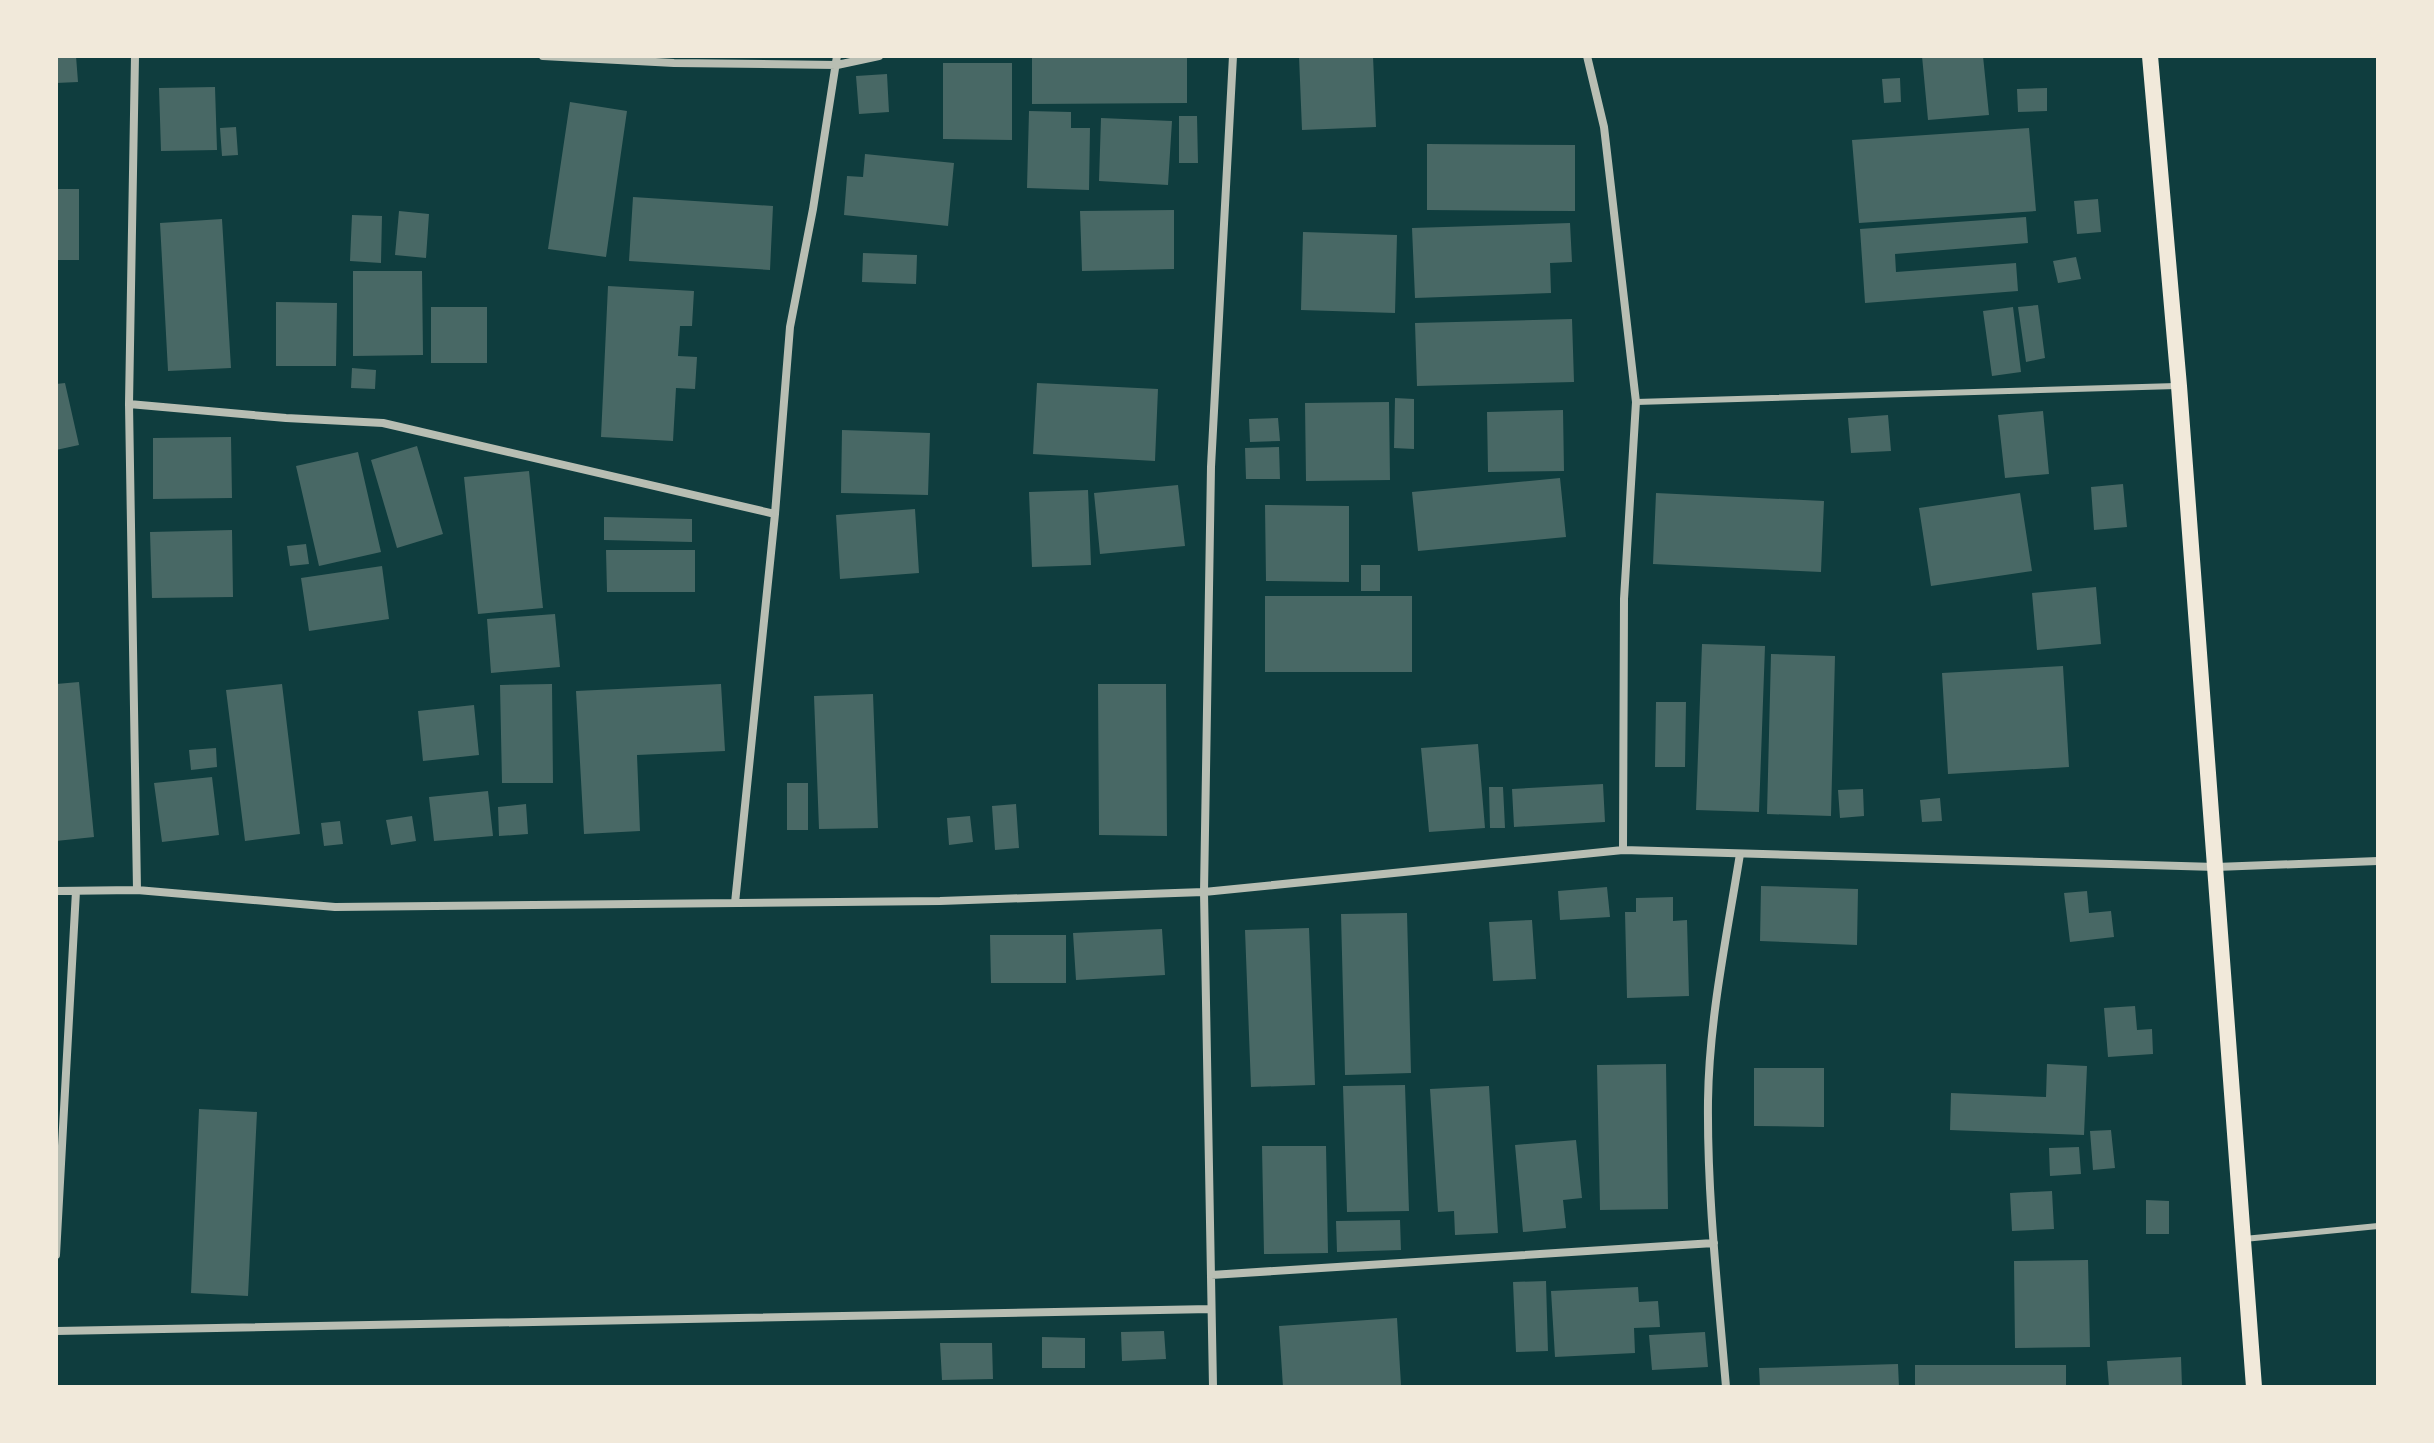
<svg xmlns="http://www.w3.org/2000/svg" width="2434" height="1443" font-family="Manrope,sans-serif">
<style>
.building{fill:#486865}
.lines{fill:none;stroke-linecap:round;stroke-linejoin:round}
.service{stroke:#b8beb3;stroke-width:6}
.minor{stroke:#b8beb3;stroke-width:8}
.secondary{stroke:#f1e9da;stroke-width:16}
</style>
<rect width="100%" height="100%" fill="#0f3d3e"/>
<!-- building -->
<path class="building" d="M56,56h20l2,26 -22,1z
M1032,56h155v47l-155,1z
M1299,56h74l3,71 -74,3z
M1922,56h61l6,59 -61,5z
M943,63h69v77l-69,-1z
M887,74l2,38 -30,2 -3,-38z
M1900,78l1,24 -17,1 -2,-24z
M215,87l2,63 -56,1 -2,-63z
M2047,88v23l-29,1 -1,-23z
M570,102l57,9 -21,146 -58,-8z
M1029,111l42,1v16h19l-1,62 -62,-2z
M1179,116h18l1,47h-19z
M1101,118l71,3 -4,64 -69,-4z
M236,127l2,28 -16,1 -2,-28z
M2029,128l7,83 -177,12 -7,-83z
M1427,144l148,1v66l-148,-1z
M865,154l89,9 -6,63 -104,-11 3,-39 16,1z
M56,189h23v71h-23z
M633,197l140,9 -3,64 -141,-9z
M2098,199l3,33 -24,2 -3,-33z
M1174,210v59l-92,2 -2,-60z
M399,211l30,3 -3,44 -31,-3z
M352,215l30,1 -1,47 -31,-2z
M2026,217l2,26 -133,11 1,18 120,-9 2,28 -153,12 -5,-74z
M222,219l9,149 -63,3 -8,-148z
M1570,223l2,39 -22,1 1,30 -136,5 -3,-70z
M1303,232l94,3 -2,78 -94,-3z
M863,253l54,2 -1,29 -54,-2z
M2076,257l5,22 -23,4 -5,-22z
M353,271h69l1,84 -70,1z
M608,286l86,5 -2,35h-12l-2,30 19,1 -2,32 -19,-1 -3,53 -72,-4z
M276,302l61,1 -1,63h-60z
M2038,305l7,53 -19,4 -8,-55z
M431,307h56v56h-56z
M2013,307l8,65 -29,4 -9,-65z
M1572,319l2,63 -157,4 -2,-63z
M352,368l24,2 -1,19 -24,-1z
M65,383l14,62 -23,5v-66z
M1037,383l121,6 -3,72 -122,-7z
M1395,398l19,1v50l-20,-1z
M1389,402l1,78 -84,1 -1,-78z
M1563,410l1,61 -76,1 -1,-60z
M2043,411l6,63 -44,4 -7,-63z
M1888,415l3,36 -40,2 -3,-35z
M1278,418l2,23 -30,1 -1,-23z
M842,430l88,3 -2,62 -87,-2z
M231,437l1,61 -79,1v-61z
M417,446l26,88 -46,14 -26,-88z
M1279,447l1,32h-34l-1,-31z
M358,452l23,100 -62,14 -23,-100z
M529,471l14,137 -65,6 -14,-137z
M1560,478l6,59 -148,14 -6,-59z
M2123,484l4,43 -33,3 -3,-43z
M1178,485l7,61 -85,8 -6,-61z
M1088,490l3,75 -59,2 -3,-75z
M1656,493l168,8 -3,71 -168,-8z
M2020,493l12,78 -101,15 -12,-78z
M1265,505l84,1v76l-83,-1z
M915,509l4,64 -79,6 -4,-64z
M604,517l88,2v23l-88,-2z
M232,530l1,67 -81,1 -2,-66z
M306,544l3,20 -19,2 -3,-20z
M606,550h89v42h-88z
M1361,565h19v26h-19z
M382,566l7,53 -80,12 -8,-53z
M2096,587l5,57 -64,6 -5,-57z
M1265,596h147v76h-147z
M555,614l5,53 -69,6 -4,-54z
M1702,644l63,2 -6,166 -63,-2z
M1771,654l64,2 -4,160 -64,-2z
M2063,666l6,101 -121,7 -6,-101z
M79,682l15,155 -38,4v-157z
M282,684l18,150 -55,7 -19,-151z
M552,684l1,99h-51l-2,-98z
M721,684l4,67 -88,4 3,76 -56,3 -8,-143z
M1098,684h68l1,152 -68,-1z
M873,694l5,134 -59,1 -5,-133z
M1656,702h30l-1,65h-30z
M474,705l5,50 -56,6 -5,-50z
M1478,744l7,84 -56,4 -8,-84z
M216,748l1,19 -26,3 -2,-20z
M212,777l7,58 -57,7 -8,-59z
M787,783h21v47h-21z
M1603,784l2,38 -91,5 -2,-38z
M1489,787h14l2,41h-15z
M1863,789l1,27 -24,2 -2,-28z
M488,791l5,45 -59,5 -5,-44z
M1940,798l2,23 -20,1 -2,-22z
M526,804l2,30 -29,2 -1,-29z
M1016,804l3,44 -24,2 -3,-44z
M412,816l4,25 -25,4 -5,-25z
M970,816l3,26 -24,3 -2,-27z
M340,821l3,23 -19,2 -3,-23z
M1761,886l97,3 -1,56 -97,-4z
M1607,887l3,30 -50,3 -2,-29z
M2087,891l2,22 22,-2 3,26 -44,5 -6,-49z
M1673,897v24l14,-1 2,76 -62,2 -2,-86h11v-14z
M1407,913l4,160 -66,2 -4,-161z
M1532,920l4,59 -43,2 -4,-59z
M1309,928l6,157 -64,2 -6,-157z
M1162,929l3,46 -89,5 -3,-47z
M990,935h76v48h-75z
M2135,1006l2,24 15,-1 1,25 -45,3 -4,-49z
M1666,1064l2,145 -68,1 -3,-145z
M2047,1064l40,2 -3,69 -134,-5 1,-37 95,4z
M1754,1068h70v59l-70,-1z
M1405,1085l4,126 -62,1 -4,-126z
M1489,1086l9,147 -43,2 -1,-24 -16,1 -8,-123z
M199,1109l58,3 -9,184 -57,-3z
M2111,1130l4,38 -22,2 -3,-39z
M1576,1140l6,58 -19,2 3,28 -43,4 -8,-87z
M1262,1146h64l2,107 -64,1z
M2079,1147l2,27 -31,2 -1,-28z
M2052,1191l2,38 -42,2 -2,-38z
M2146,1200l23,1v33h-23z
M1400,1220l1,30 -64,2 -1,-31z
M2088,1260l2,87 -75,1 -1,-87z
M1546,1281l2,70 -32,1 -3,-70z
M1638,1287l1,15 19,-1 2,26 -26,1 1,25 -80,4 -4,-66z
M1397,1318l4,67 -118,2 -4,-61z
M1164,1331l2,28 -44,2 -1,-29z
M1705,1332l3,35 -56,3 -3,-35z
M1042,1337l43,1v30h-43z
M940,1343h52l1,36 -51,1z
M2181,1357l1,30h-73l-2,-26z
M1898,1364l1,23h-139l-1,-19z
M1915,1365h151v22h-151z"/>
<g class="lines">
<!-- service -->
<path class="service" d="M1636,402l540,-16
M2244,1239l134,-13"/>
<!-- minor -->
<path class="minor" d="M135,56l-6,348 8,486
M543,56l131,7 163,2 42,-9
M1587,56l17,71 32,275 -12,197 -1,251
M129,404l157,14 97,5 392,91
M56,891l81,-1 198,17 605,-6 264,-9 419,-42 593,17 162,-6
M735,903l40,-389 15,-187 23,-118 24,-153
M56,1255l20,-364
M1211,1275l503,-32
M56,1331l1155,-22
M1213,1387l-9,-495 7,-425 22,-411
M1726,1387c-8,-95 -19,-191 -18,-286 1,-82 19,-166 32,-247"/>
<!-- secondary -->
<path class="secondary" d="M2150,56l29,330 75,1001"/>
</g>
<!-- border -->
<rect width="2434" height="1443" fill="none" stroke="#f1e9da" stroke-width="116"/>
</svg>
